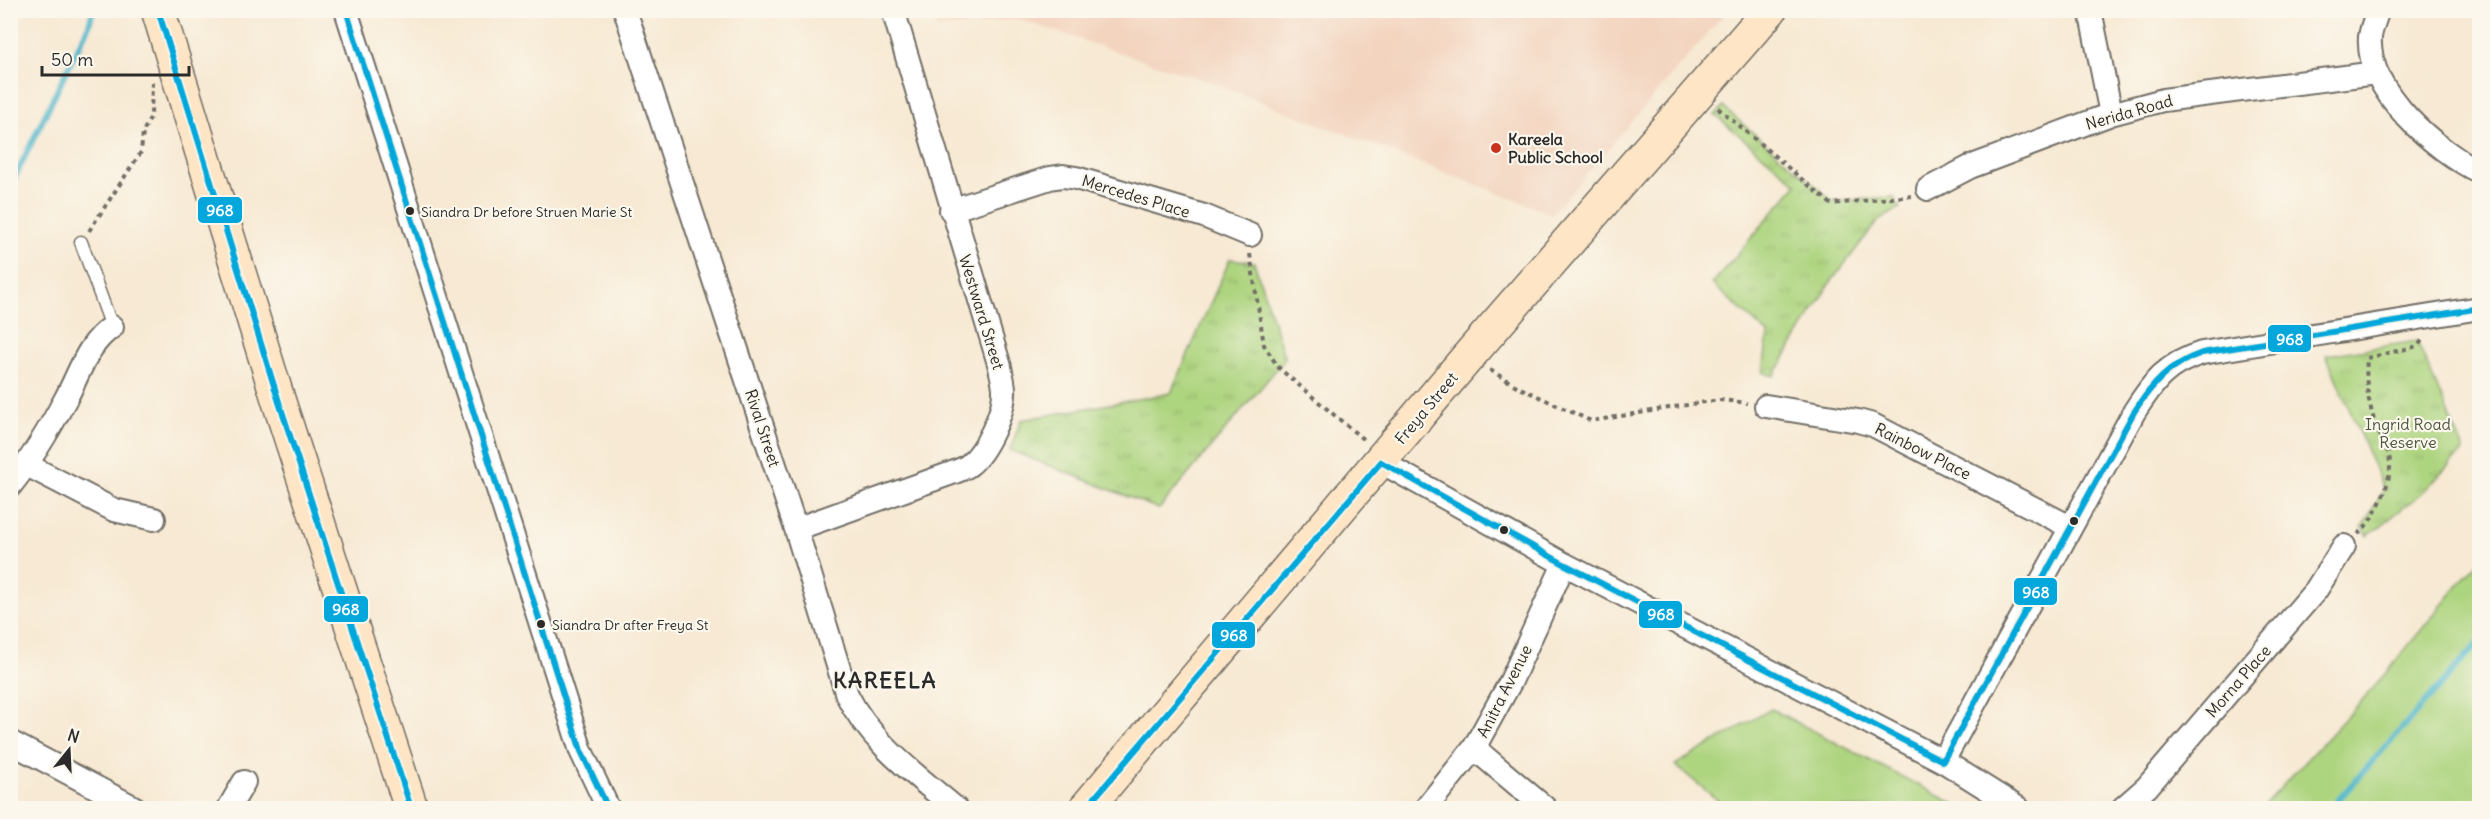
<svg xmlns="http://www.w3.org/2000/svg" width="2490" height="819" font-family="Delius,sans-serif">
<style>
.built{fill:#f3d4bf}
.grass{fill:#add47f;stroke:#6c8055;stroke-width:1.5}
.park{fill:url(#park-tufts);stroke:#6c8055;stroke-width:1.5}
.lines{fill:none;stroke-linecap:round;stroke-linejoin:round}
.stream{stroke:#4cb5ca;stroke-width:6}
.lane-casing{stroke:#726e66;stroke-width:15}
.street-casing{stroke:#726e66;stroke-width:26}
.secondary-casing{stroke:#726e66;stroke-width:36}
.path{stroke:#726e66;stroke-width:4;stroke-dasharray:4.5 4.5;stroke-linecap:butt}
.lane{stroke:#fff;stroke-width:12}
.street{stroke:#fff;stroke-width:22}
.secondary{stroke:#fde5c5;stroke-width:33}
.bus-1-casing{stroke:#fbf7ec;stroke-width:10}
.bus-1{stroke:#04a7db;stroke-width:6}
.poi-dot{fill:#c8321e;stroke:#fbf7ec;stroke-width:2}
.bus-dot{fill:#2b2b2b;stroke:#fbf7ec;stroke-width:2}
.labels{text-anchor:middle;stroke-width:4.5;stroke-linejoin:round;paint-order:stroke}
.bus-label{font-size:14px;fill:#2b2b2b;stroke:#fbf7ec;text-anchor:start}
.street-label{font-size:16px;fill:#2b2b2b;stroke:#fbf7ec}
.poi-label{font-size:16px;font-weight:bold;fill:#2b2b2b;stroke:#fbf7ec;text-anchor:start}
.park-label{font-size:16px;fill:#4c5540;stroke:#fbf7ec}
.district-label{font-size:22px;font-weight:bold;letter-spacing:1.5px;fill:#2b2b2b;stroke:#fbf7ec}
.line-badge{stroke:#fbf7ec;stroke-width:2}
.badge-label{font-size:16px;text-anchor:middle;font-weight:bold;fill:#fff}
</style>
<defs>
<pattern id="park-tufts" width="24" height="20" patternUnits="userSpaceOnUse" patternTransform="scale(1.5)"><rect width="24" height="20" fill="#add47f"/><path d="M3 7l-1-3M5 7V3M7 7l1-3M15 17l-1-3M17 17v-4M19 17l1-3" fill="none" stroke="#95b66e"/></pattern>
</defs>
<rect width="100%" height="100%" fill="#fbf7ec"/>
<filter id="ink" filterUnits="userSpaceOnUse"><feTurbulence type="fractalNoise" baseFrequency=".0167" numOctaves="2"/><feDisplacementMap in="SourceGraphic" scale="12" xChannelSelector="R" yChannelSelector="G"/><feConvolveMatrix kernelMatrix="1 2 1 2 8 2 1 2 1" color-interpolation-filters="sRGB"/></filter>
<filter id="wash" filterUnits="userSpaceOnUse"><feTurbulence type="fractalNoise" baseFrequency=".008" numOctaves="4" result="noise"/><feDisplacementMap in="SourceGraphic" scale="24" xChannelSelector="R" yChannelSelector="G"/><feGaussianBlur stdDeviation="1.35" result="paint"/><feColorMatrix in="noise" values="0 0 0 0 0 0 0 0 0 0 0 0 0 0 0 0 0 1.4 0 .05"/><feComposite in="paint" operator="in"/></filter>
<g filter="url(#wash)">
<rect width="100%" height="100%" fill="#f7e9d3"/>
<!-- built -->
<path class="built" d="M927,11h800l-175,203 -339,-131 -195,-64 -81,10z"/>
<!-- grass -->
<path class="grass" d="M2479,560v248h-217l113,-122z
M1771,709l191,99h-235l-52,-43z"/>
<!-- park -->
<path class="park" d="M1723,107l110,94 61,-4 6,11 -23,14 -47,61 -56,93 -11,-3 5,-39 -56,-50 85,-100 -82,-69z
M1230,259l24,3 31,97 -126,150 -149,-59 11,-30 150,-27z
M2417,341l47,109 -42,43 -54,43 -6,-9 22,-37 -58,-135z"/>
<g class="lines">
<!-- stream -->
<path class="stream" d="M10,187l79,-162 4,-15
M2331,808l149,-167"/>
</g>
</g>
<g filter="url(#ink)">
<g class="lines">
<!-- lane casing -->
<g class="lane-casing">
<path id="lane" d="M81,242l31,85"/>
</g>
<!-- street casing -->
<g class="street-casing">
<path id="street" d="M346,10l235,741 27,57
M625,10l171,519 51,166c24,48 68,79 108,113
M2090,10l21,104
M2378,10c-3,9 -7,19 -8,27 -4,54 66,114 110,135
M1928,189l42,-22 141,-53 52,-14 213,-27
M951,210l99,-32 13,-2 13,2 128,38 46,19
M1766,406l92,15 15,4 197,102
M1381,462l183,102 379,197 75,47
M27,465l87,45 40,9
M10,486c22,-27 39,-56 55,-86 15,-27 21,-55 47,-73
M796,529l156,-56c5,-2 12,-4 17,-8 17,-13 36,-54 35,-75 0,-8 -3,-16 -4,-23l-107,-357
M10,742l125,66
M1474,748l71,60
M1943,761l191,-349c20,-31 32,-48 68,-59l278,-45
M229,808l15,-26
M1426,808l48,-60 37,-67 53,-117
M2123,808l24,-21 169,-197 28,-44"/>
</g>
<!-- secondary casing -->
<g class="secondary-casing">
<path id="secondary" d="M158,10l121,392 132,406
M1086,808l381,-450 303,-348"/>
</g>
<!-- path -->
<path class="path" d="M1718,108l113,96 81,-8
M89,231l52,-79 2,-20 8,-16 1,-34
M1250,254l14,91 14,22 10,9 77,65
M1490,370l30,18 71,33 114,-19 16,-2 26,3
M2358,534c17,-14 37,-56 31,-78 -3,-11 -9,-20 -13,-30 -8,-24 -11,-43 -9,-68l51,-12 5,-7"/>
<!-- lane -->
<use href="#lane" class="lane"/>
<!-- street -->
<use href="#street" class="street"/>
<!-- secondary -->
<use href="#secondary" class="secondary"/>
<!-- bus-1 casing -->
<g class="bus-1-casing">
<path id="bus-1" d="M158,10l121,392 132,406
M346,10l235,741 27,57
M1381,462l183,102 379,197
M1943,761l191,-349c18,-28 36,-48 68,-59l278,-45
M1086,808l295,-346"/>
</g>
<!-- bus-1 -->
<use href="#bus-1" class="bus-1"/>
</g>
</g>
<!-- markers -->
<circle class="poi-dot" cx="1496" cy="148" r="6"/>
<g class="bus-dot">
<circle cx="410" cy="211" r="5"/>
<circle cx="2074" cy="521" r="5"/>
<circle cx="1504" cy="530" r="5"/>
<circle cx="541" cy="624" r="5"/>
</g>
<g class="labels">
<!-- bus labels -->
<g class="bus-label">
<text x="421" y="217">Siandra Dr before Struen Marie St</text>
<text x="552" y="630">Siandra Dr after Freya St</text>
</g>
<!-- street labels -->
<g class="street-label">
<text transform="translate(2129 112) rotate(-16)" y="6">Nerida Road</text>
<text transform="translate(1136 196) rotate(17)" y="6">Mercedes Place</text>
<text transform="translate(982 312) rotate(73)" y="6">Westward Street</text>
<text transform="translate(1426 408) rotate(-50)" y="6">Freya Street</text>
<text transform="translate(763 428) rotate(72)" y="6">Rival Street</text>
<text transform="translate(1923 451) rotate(27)" y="6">Rainbow Place</text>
<text transform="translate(2238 681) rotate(-49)" y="6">Morna Place</text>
<text transform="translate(1504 691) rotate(-63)" y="6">Anitra Avenue</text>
</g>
<!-- poi labels -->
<g class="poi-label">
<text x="1508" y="145">Kareela<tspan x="1508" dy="18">Public School</tspan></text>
</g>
<!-- park labels -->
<g class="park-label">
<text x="2408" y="430">Ingrid Road<tspan x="2408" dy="18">Reserve</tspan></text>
</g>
<!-- district labels -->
<g class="district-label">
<text x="885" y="688">KAREELA</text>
</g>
</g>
<g class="line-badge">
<rect x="197" y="196" width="46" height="28" rx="6" fill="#04a7db"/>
<rect x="2267" y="324" width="45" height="29" rx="6" fill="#04a7db"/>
<rect x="2013" y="577" width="45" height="29" rx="6" fill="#04a7db"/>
<rect x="323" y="595" width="46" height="28" rx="6" fill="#04a7db"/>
<rect x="1638" y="600" width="45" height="29" rx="6" fill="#04a7db"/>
<rect x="1211" y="621" width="45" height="28" rx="6" fill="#04a7db"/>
</g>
<g class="badge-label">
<text x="220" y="216">968</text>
<text x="2290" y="345">968</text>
<text x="2036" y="598">968</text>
<text x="346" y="615">968</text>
<text x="1661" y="620">968</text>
<text x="1234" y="641">968</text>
</g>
<!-- margin -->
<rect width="2490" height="819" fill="none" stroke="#fbf7ec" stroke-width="36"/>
<!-- north arrow -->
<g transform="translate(69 750) rotate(18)" stroke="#fbf7ec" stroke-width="4.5" paint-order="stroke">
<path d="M0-4.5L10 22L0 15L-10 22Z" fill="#2b2b2b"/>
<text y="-9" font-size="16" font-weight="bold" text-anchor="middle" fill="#2b2b2b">N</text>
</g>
<!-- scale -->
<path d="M42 66v9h147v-9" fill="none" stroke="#2b2b2b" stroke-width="3"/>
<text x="51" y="66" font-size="18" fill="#2b2b2b" stroke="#fbf7ec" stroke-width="4.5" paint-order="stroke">50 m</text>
</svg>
